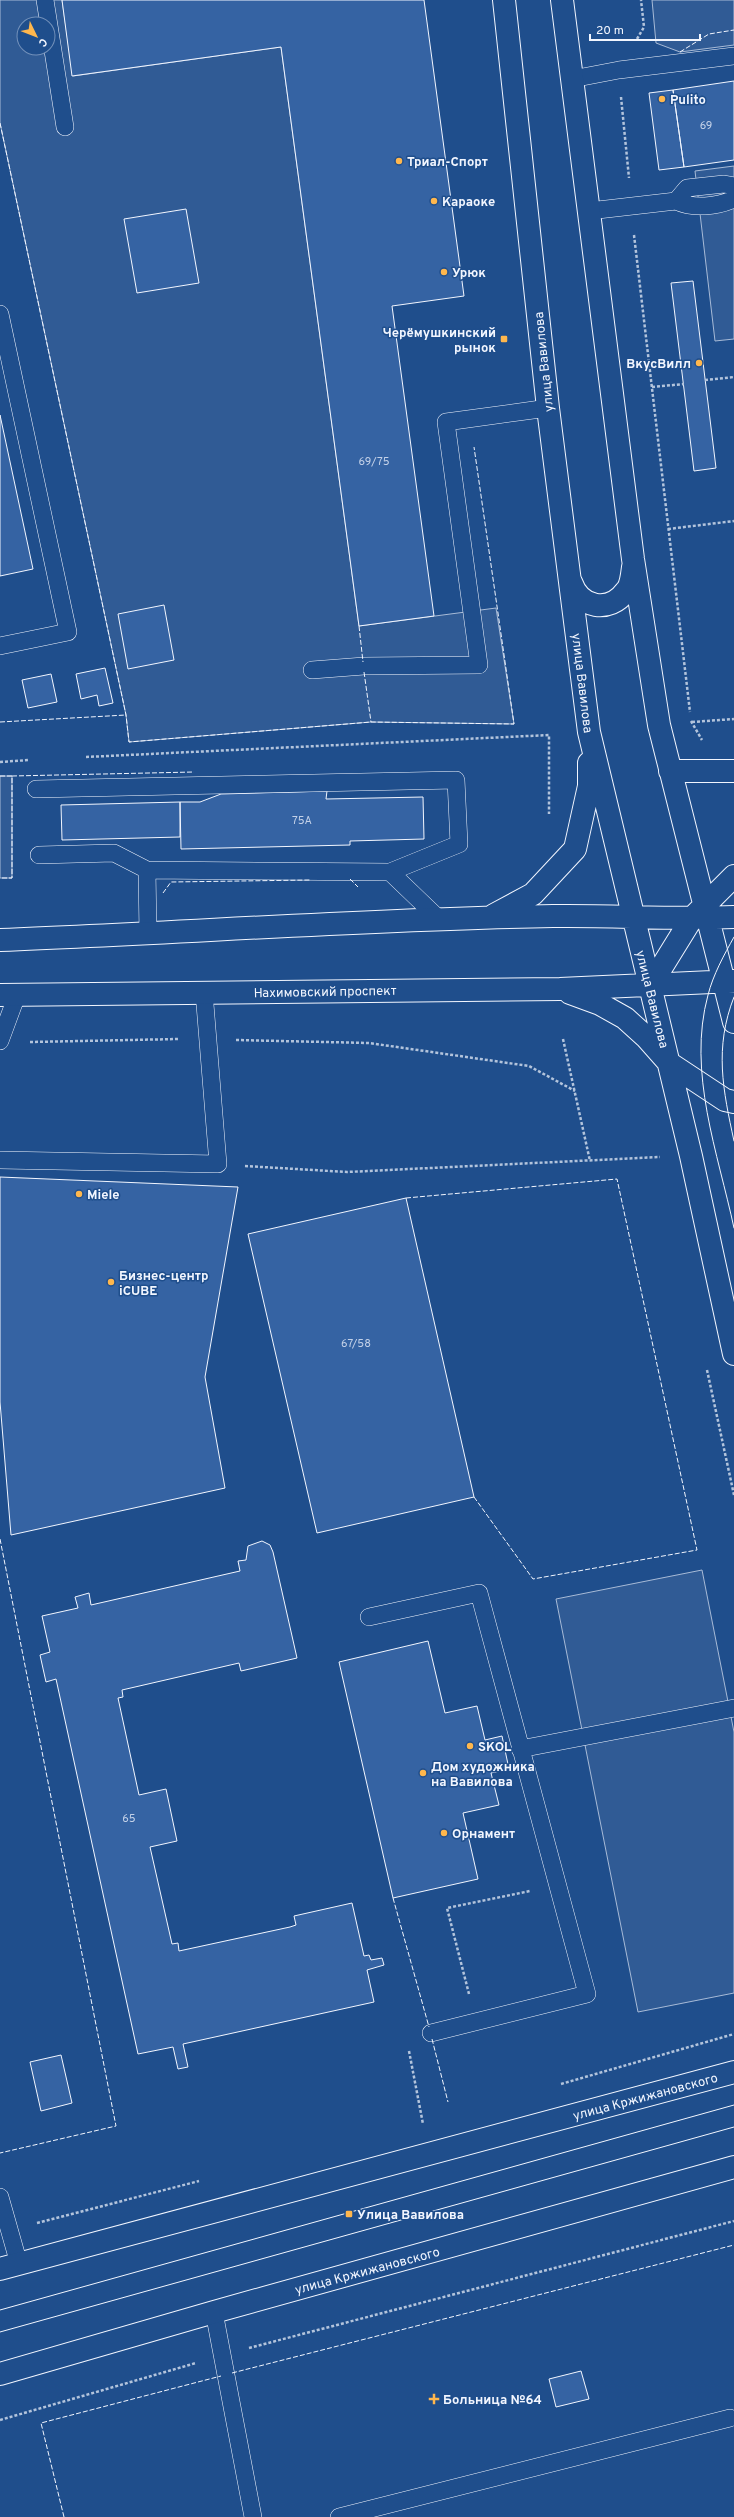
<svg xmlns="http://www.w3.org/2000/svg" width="734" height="2517" font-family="Overpass,sans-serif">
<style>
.parking{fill:#305b95;stroke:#a8bbd7;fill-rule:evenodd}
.building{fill:#3563a3;stroke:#f2f6ff}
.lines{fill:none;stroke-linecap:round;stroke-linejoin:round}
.lane-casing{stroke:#f2f6ff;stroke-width:18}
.secondary-casing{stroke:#f2f6ff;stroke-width:24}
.path{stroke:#b3c4dc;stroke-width:2.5;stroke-dasharray:3 2;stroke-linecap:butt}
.lane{stroke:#1f4e8c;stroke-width:17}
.secondary{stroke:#1f4e8c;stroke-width:22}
.tram{stroke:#f2f6ff;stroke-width:1}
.fence{stroke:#f2f6ff;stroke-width:1;stroke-dasharray:5 2;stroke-linecap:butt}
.poi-dot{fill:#ffb74d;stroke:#1f4e8c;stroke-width:1.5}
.labels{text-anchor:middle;stroke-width:3;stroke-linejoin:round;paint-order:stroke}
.number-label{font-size:11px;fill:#c3d1e8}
.poi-label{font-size:13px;font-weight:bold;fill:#f2f6ff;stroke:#1f4e8c;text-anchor:start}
.street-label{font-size:13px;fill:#f2f6ff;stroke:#1f4e8c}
</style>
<rect width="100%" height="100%" fill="#1f4e8c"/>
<!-- parking -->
<path class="parking" d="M0,0h62l11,76 208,-29 78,579 137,-18 18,116 -143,-2 -242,20 -3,-27 -126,-592zM24,24h24v24h-24z
M652,0h82v45l-54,7 -24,-9z
M734,166v173l-19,2 -20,-170z
M0,776h12v102h-12z
M702,1570l32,162v261l-96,19 -82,-413z"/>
<!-- building -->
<path class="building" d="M62,0h362l40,296 -72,10 42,310 -75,10 -78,-579 -209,29z
M734,81v79l-50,7 -11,-77z
M673,90l11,77 -25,3 -10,-77z
M186,209l13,74 -62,10 -13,-74z
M693,281l23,187 -22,3 -23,-188z
M0,415l33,154 -33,7z
M164,605l10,55 -46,9 -10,-55z
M105,668l8,35 -14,3 -2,-11 -16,4 -5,-25z
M51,674l6,28 -29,6 -6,-28z
M327,791l-1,8 97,-2 1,42 -74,2v4l-169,4 -1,-47h20l21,-8z
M180,802v35l-118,3 -1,-35z
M0,1177l238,10 -33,190 20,111 -214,47 -11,-133z
M406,1198l68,299 -157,36 -69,-299z
M262,1541l8,4 3,7 24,106 -56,13 -2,-8 -117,27 1,7 -5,1 21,97 27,-6 11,52 -27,6 22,97 6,-1 1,8 111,-24 6,-2 -2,-9 58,-13 12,53 5,-1 2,5 11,-2 2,7 -17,5 7,32 -191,42 5,23 -10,2 -5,-22 -35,7 -82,-375 -10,3 -6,-27 10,-3 -8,-36 36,-8 -3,-11 14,-4 2,12 149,-34 -2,-10 8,-1 2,-14z
M428,1641l17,72 32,-7 8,34 17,-4 7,33 -18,4 8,32 -36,8 15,66 -85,19 -54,-236z
M61,2055l11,48 -31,8 -11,-49z
M581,2371l8,28 -33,8 -7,-28z"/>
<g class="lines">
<!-- lane casing -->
<g class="lane-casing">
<path id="lane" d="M45,0l20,127
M572,79l47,-9 115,-14
M676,201l11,-13 37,-4 10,2
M589,211l87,-10c17,8 41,6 58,-2
M0,314l68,318 -68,14
M312,670l52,-4 115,-1 -33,-243 102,-14
M36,789l420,-9 3,64 -69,28 -243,-2 -33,-17 -75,2
M147,870l1,64
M390,872l49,47
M0,1041l17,-46
M0,1160l218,4 -14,-172
M369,1617l110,-24 108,401 -156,39
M520,1749l214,-41
M0,2197l19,67
M214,2312l39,205
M339,2517l391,-99"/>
</g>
<!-- secondary casing -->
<g class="secondary-casing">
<path id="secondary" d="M504,0l44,408 41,324 102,424 43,198
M562,0l71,559 26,166 75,297
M571,582c9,26 38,32 55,9 5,-5 6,-16 7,-24
M670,771h64
M494,915l39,-21 42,-45 14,-63v-23
M0,940c184,-7 369,-21 553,-24 61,-1 121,4 181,1
M650,986l42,-68 42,-42
M570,993l30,11 25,14 21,19 23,26 56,37 9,2
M0,995l560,-6 174,-8
M0,2269l734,-197
M0,2374l214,-62 520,-145"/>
</g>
<!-- path -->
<path class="path" d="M637,39l7,-12 -3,-27
M621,97l8,81
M634,235l56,477
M705,380l29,-3
M652,387l32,-3
M668,529l66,-8
M691,721l11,19
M692,722l42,-3
M86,757l463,-22v79
M0,762l29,-2
M563,1039l27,122
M236,1040l133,3 160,23 46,25
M30,1042l149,-3
M245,1166l102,6 313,-15
M707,1370l27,125
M469,1994l-22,-86 83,-17
M409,2051l14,73
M561,2084l173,-50
M37,2223l162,-42
M249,2348l485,-127
M0,2420l196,-57"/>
<!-- lane -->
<use href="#lane" class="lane"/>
<!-- secondary -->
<use href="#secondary" class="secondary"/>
<!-- tram -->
<path class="tram" d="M734,937c-10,18 -21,38 -26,58 -21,77 10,158 26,233
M734,997c-20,51 -11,93 0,144
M0,2310l734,-205
M0,2332l734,-205"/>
<!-- fence -->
<path class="fence" d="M680,52l29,-18 25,-4
M0,123l126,592 3,27 242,-20 143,2 -40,-277
M359,626l4,36
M364,672l7,50
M0,722l126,-7
M0,776h12v102h-12
M12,776l182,-4
M350,879l8,8
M163,893l8,-11 139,-2
M406,1198l211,-19 80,371 -164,29 -59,-82
M0,1539l116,587 -116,27
M393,1898l36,129
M432,2039l16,63
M232,2373l502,-128
M64,2517l-23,-94 180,-47"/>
</g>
<!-- markers -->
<g class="poi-dot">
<circle cx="662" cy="99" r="4"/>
<circle cx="399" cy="161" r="4"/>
<circle cx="434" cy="201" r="4"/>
<circle cx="444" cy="272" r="4"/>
<rect x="500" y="335" width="8" height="8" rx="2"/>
<circle cx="699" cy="363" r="4"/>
<circle cx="79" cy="1194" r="4"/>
<circle cx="111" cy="1282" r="4"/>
<circle cx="470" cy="1746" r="4"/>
<circle cx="423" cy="1773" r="4"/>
<circle cx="444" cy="1833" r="4"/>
<rect x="345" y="2210" width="8" height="8" rx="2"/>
<path d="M432 2393h4v4h4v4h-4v4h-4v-4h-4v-4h4z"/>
</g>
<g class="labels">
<!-- number labels -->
<g class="number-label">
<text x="706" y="129">69</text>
<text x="374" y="465">69/75</text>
<text x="302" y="824">75А</text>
<text x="356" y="1347">67/58</text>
<text x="129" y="1822">65</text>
</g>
<!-- poi labels -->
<g class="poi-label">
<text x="670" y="104">Pulito</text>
<text x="407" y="166">Триал-Спорт</text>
<text x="442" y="206">Караоке</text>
<text x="452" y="277">Урюк</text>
<text x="496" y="337" text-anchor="end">Черёмушкинский<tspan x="496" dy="15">рынок</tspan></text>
<text x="691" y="368" text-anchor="end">ВкусВилл</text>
<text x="87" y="1199">Miele</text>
<text x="119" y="1280">Бизнес-центр<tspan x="119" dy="15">iCUBE</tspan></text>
<text x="478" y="1751">SKOL</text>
<text x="431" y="1771">Дом художника<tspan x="431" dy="15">на Вавилова</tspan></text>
<text x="452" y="1838">Орнамент</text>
<text x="357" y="2219">Улица Вавилова</text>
<text x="443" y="2404">Больница №64</text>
</g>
<!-- street labels -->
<g class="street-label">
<text transform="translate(543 362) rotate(-96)" y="5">улица Вавилова</text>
<text transform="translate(583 683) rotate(83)" y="5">улица Вавилова</text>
<text transform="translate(325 991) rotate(-1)" y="5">Нахимовский проспект</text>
<text transform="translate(653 999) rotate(76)" y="5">улица Вавилова</text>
<text transform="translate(645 2096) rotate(-15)" y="5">улица Кржижановского</text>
<text transform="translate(367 2270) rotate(-15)" y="5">улица Кржижановского</text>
</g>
</g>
<!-- north arrow -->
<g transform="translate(36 36) rotate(133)"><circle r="19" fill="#1f4e8c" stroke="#7391ba"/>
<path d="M0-3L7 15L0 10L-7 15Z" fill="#ffb74d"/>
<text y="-6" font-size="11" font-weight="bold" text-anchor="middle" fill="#f2f6ff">С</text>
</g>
<!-- scale -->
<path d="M590 34v6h110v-6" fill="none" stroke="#f2f6ff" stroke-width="2"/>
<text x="596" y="34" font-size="12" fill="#f2f6ff" stroke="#1f4e8c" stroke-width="3" paint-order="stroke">20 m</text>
</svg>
